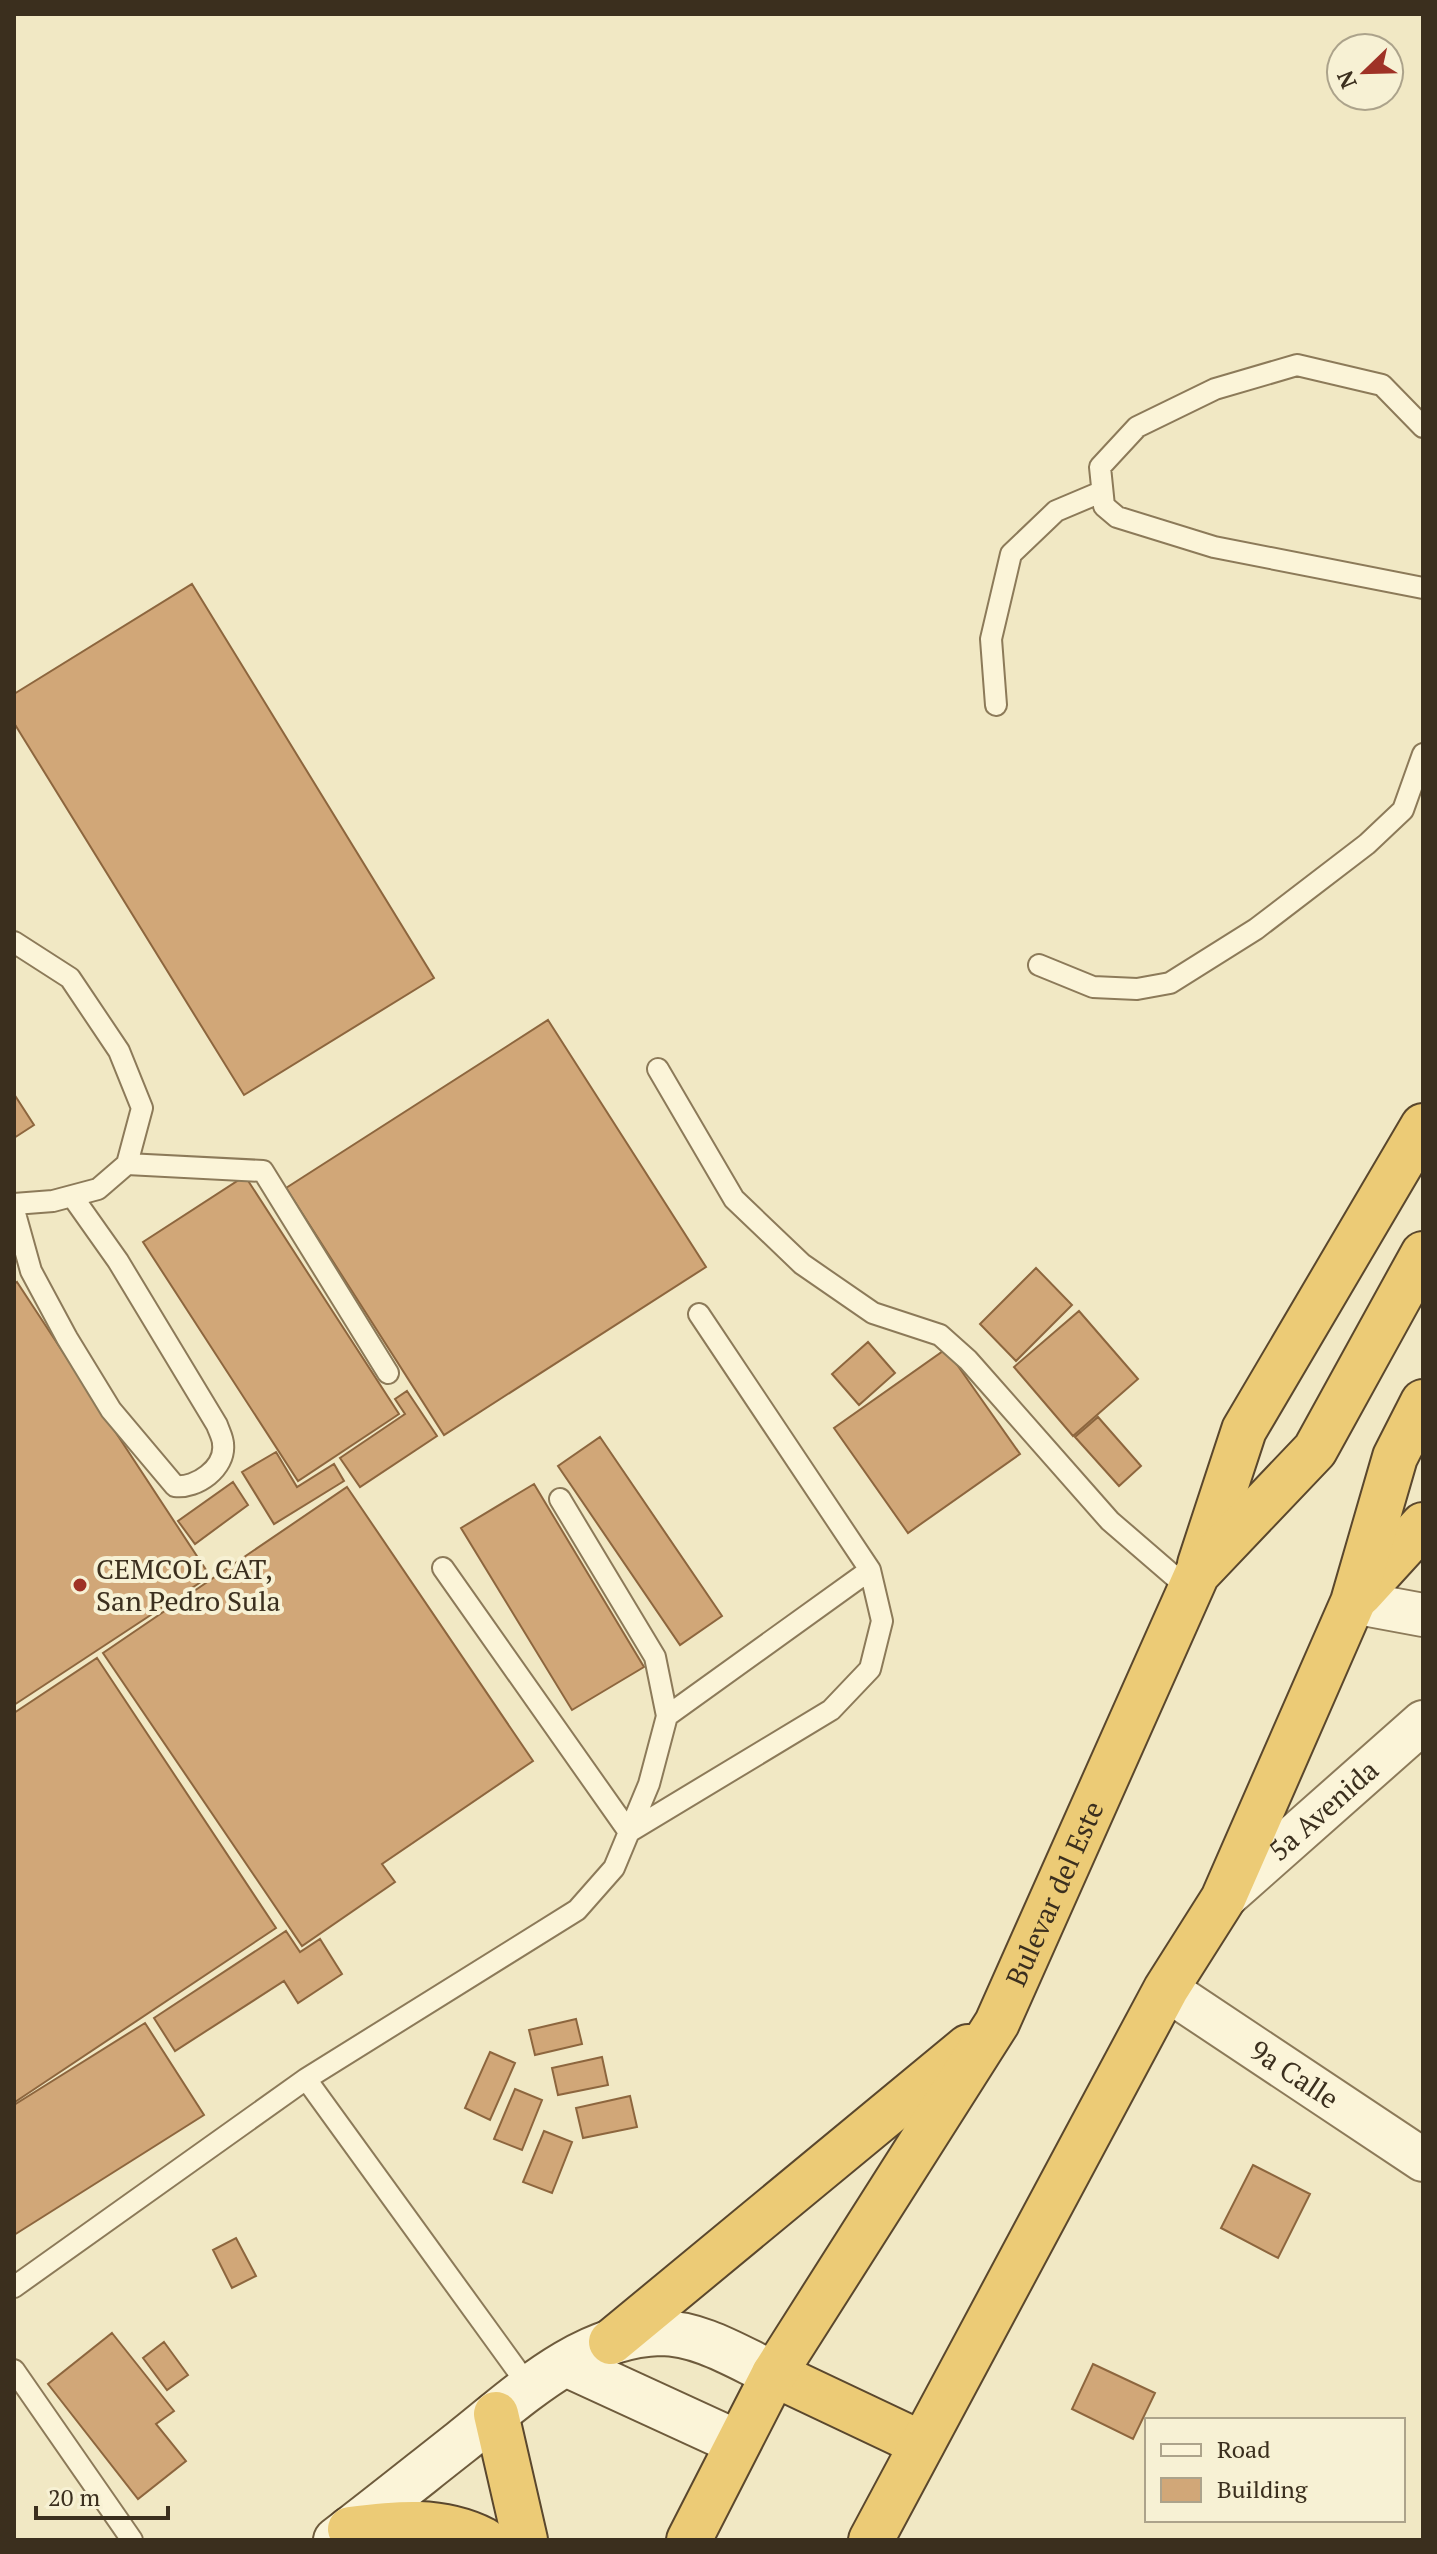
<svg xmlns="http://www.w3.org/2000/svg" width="1437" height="2554" font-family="'PT Serif',serif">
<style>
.building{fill:#d1a778;stroke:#8d663e;stroke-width:2}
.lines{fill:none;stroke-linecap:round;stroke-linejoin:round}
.service-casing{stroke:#8c7a59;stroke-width:24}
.minor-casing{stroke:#8c7a59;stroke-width:46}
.secondary-casing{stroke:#6e5b3c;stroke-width:48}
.trunk-casing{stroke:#5a472d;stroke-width:48}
.service{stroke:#fbf4d8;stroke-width:20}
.minor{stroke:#fbf4d8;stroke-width:42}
.secondary{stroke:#fbf4d8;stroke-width:44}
.trunk{stroke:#eccb76;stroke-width:44}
.poi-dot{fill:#9f3226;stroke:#f7f1d4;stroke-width:3}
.labels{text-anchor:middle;stroke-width:8;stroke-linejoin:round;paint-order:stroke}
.poi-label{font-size:28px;fill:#3b2f1e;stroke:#f7f1d4;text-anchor:start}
.street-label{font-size:28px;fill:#3b2f1e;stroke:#f7f1d4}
</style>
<rect width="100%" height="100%" fill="#f1e8c4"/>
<!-- building -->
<path class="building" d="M192,584l242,394 -190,117 -230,-372v-29z
M548,1020l158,247 -262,168 -158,-247z
M14,1094l20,31 -20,13z
M245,1176l154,238 -101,67 -155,-239z
M1036,1268l36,37 -56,56 -36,-37z
M17,1282l193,294 -196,129v-421z
M1079,1311l59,68 -65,57 -59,-69z
M868,1342l27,31 -36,32 -27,-31z
M946,1349l74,105 -112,79 -74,-105z
M407,1391l30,45 -77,51 -20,-29 65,-44 -10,-15z
M1098,1417l43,49 -22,20 -44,-49z
M600,1437l122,179 -42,29 -122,-179z
M276,1452l21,35 37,-23 10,17 -70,43 -32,-52z
M233,1482l15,23 -53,39 -17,-23z
M534,1484l110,183 -72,43 -111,-182z
M347,1487l186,274 -151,103 13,18 -93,64 -199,-293z
M97,1658l179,270 -261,174 -1,-389z
M286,1931l14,21 20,-13 22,35 -44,29 -14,-22 -109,70 -21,-33z
M576,2019l6,25 -47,11 -6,-25z
M145,2023l59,92 -190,120v-130z
M490,2052l25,11 -25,57 -25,-12z
M602,2057l6,28 -50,10 -6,-27z
M515,2089l27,11 -20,50 -28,-11z
M630,2096l7,31 -54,11 -7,-30z
M544,2131l28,11 -20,51 -29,-11z
M1253,2165l57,29 -32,64 -57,-30z
M236,2238l20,38 -24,12 -19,-38z
M112,2333l62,78 -18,13 30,37 -48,38 -90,-115z
M164,2342l24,33 -21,15 -24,-32z
M1093,2364l62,29 -22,46 -61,-30z"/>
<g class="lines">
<!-- service casing -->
<g class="service-casing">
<path id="service" d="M1423,427l-41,-42 -85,-20 -82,24 -78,38 -37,40 4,39 13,11 97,30 209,41
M996,705l-5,-66 20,-85 45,-43 45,-19
M14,942l56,36 49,73 23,57 -15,56 -29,25 -45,12 -39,3
M1039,965l54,22 44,2 33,-6 86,-54 111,-85 36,-34 20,-56
M658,1069l76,130 68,65 71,49 67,22 28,25 142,161 80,69
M127,1164l136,7 125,202
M14,1210l17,61 36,67 44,72 64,76c21,3 51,-18 48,-42 0,-6 -4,-13 -6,-19l-99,-164 -46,-65
M443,1568l186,264 202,-122 39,-41 12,-48 -12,-51 -171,-256
M667,1716l203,-146
M306,2079l224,309
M14,2287l292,-208 271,-169 37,-42 35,-84 18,-68 -12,-59 -95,-158
M14,2370l118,170"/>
</g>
<!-- minor casing -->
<g class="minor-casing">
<g id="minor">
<path d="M1353,1602l70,13"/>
<path id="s1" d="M1223,1899l200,-177"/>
<path id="s2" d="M1166,1989l257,171"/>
</g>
</g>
<!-- secondary casing -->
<g class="secondary-casing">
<path id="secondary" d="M566,2364l172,79
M336,2540c42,-32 83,-65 125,-98 57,-45 121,-107 199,-109 41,0 79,25 114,41"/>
</g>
<!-- trunk casing -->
<g class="trunk-casing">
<g id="trunk">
<path d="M1200,1564l44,-134 179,-304"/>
<path d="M1360,1594l63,-69"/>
<path d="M611,2342l357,-295"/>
<path d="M774,2374l148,70"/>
<path d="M496,2414l29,126"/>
<path d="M350,2529c47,-6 91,-11 134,11"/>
<path id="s3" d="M689,2540l85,-166 223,-351 200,-449 118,-124 108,-196"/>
<path d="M871,2540l295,-551 57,-90 130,-297 42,-145 28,-55"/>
</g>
</g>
<!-- service -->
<use href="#service" class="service"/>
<!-- minor -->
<use href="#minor" class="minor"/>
<!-- secondary -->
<use href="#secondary" class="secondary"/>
<!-- trunk -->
<use href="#trunk" class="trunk"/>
</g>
<!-- markers -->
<circle class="poi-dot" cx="80" cy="1585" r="8"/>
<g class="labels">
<!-- poi labels -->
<g class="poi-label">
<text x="96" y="1579">CEMCOL CAT,<tspan x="96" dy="32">San Pedro Sula</tspan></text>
</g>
<!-- street labels -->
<g class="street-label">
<text dy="10" stroke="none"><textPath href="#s1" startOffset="134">5a Avenida</textPath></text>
<text dy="10" stroke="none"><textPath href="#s3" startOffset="744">Bulevar del Este</textPath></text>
<text dy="10" stroke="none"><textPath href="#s2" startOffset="154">9a Calle</textPath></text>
</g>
</g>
<!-- border -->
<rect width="1437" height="2554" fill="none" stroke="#3b2f1e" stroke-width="32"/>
<!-- legend -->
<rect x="1145" y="2418" width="260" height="104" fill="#f7f1d4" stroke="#aca38b" stroke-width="2"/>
<rect x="1161" y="2444" width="40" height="12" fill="#fbf4d8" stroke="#aca38b" stroke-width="2"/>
<text x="1217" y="2458" font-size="24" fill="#3b2f1e">Road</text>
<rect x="1161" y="2478" width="40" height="24" fill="#d1a778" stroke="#aca38b" stroke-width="2"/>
<text x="1217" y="2498" font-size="24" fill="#3b2f1e">Building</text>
<!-- north arrow -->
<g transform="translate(1365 72) rotate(247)"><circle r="38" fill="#f7f1d4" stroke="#aca38b" stroke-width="2"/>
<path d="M0-6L14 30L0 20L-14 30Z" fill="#9f3226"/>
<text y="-12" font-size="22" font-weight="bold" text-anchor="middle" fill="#3b2f1e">N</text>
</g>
<!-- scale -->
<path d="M36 2506v12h132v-12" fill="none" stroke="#3b2f1e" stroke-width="4"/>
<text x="48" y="2506" font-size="24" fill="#3b2f1e" stroke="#f7f1d4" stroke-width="6" paint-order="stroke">20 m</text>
</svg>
